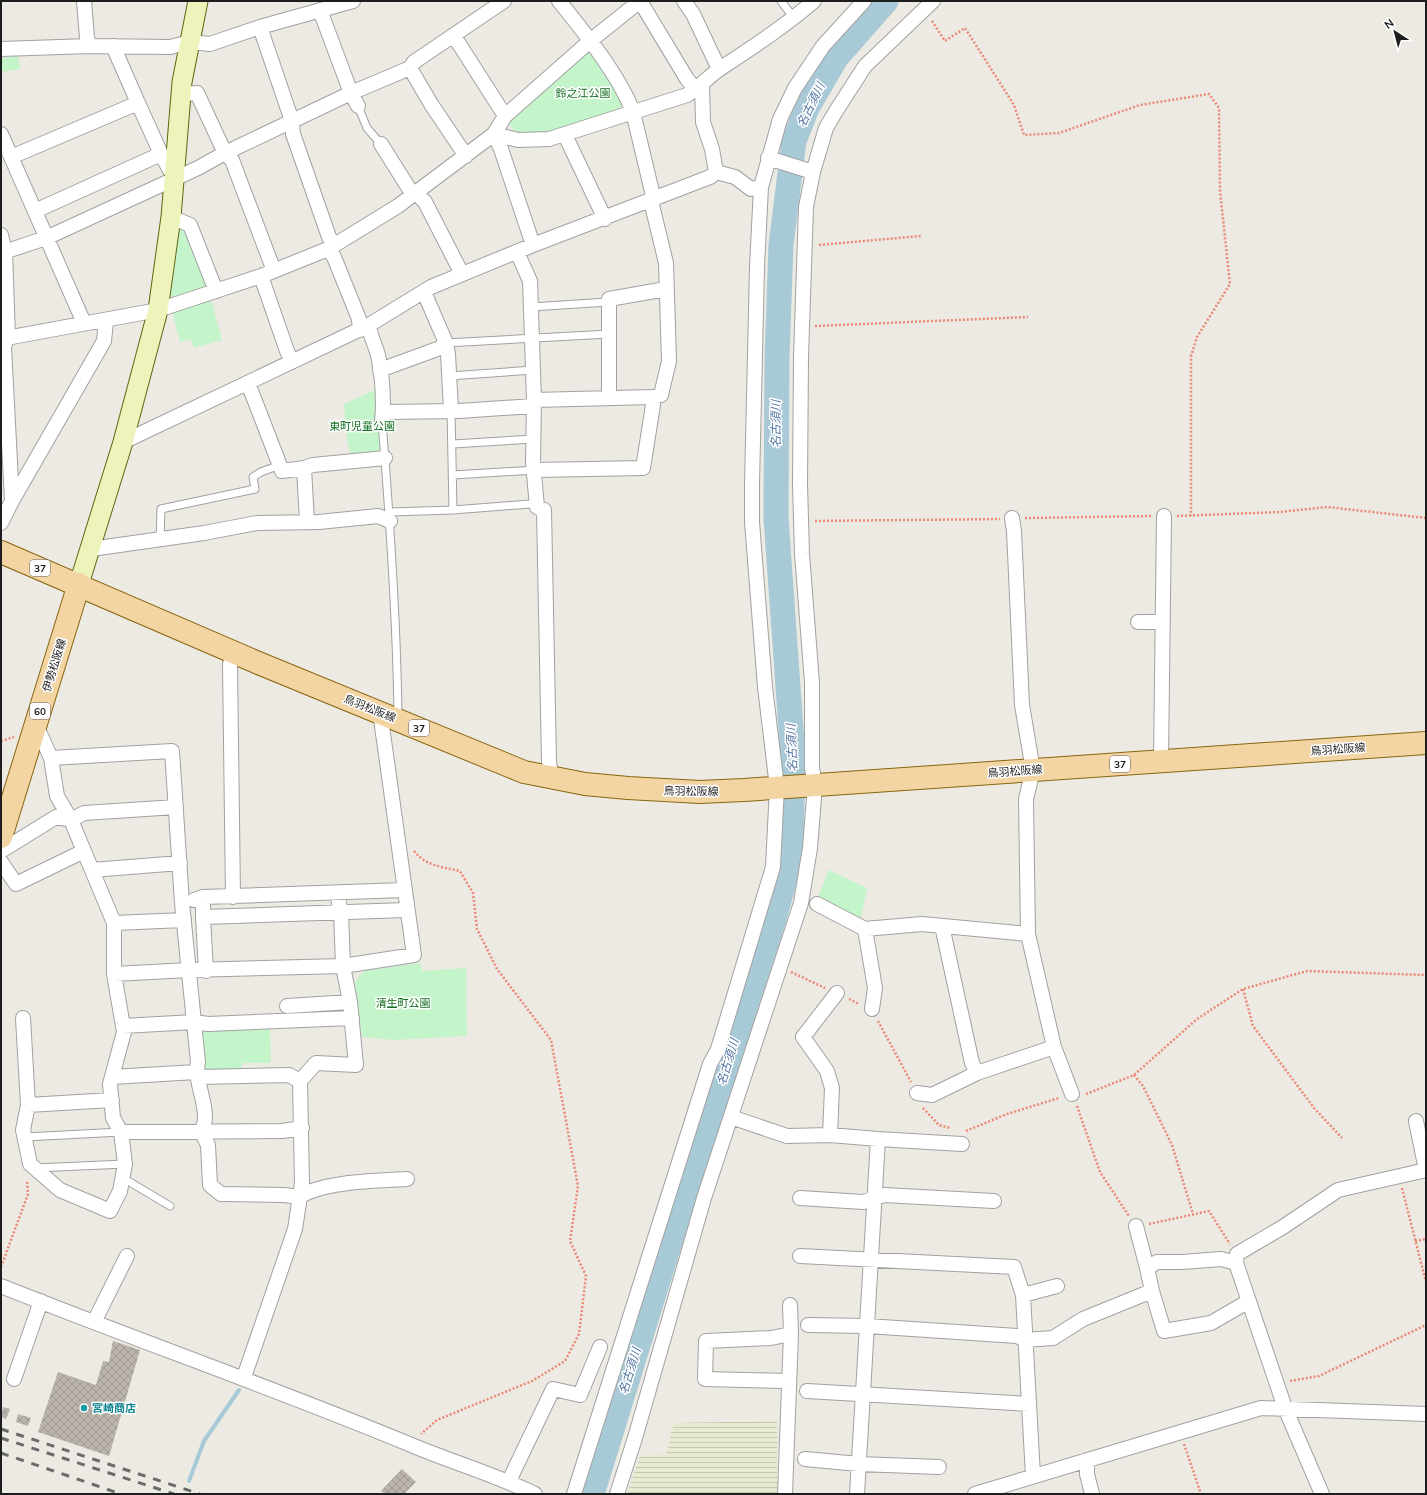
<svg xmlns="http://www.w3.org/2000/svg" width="1427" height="1495" font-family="Mulish,'Noto Sans JP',sans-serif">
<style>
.farmland{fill:url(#farmland-rules)}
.park{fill:#c4f4ca}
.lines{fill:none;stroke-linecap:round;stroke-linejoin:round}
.stream{stroke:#a8cad7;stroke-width:4}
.river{stroke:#a8cad7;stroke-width:25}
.building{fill:url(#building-cross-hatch)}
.lane-casing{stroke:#a1a1a1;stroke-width:9}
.street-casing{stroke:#a1a1a1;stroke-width:16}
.secondary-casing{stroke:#5a690f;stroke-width:21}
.primary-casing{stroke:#88660e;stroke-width:24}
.path{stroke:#ec8875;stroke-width:2.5;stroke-dasharray:2 2;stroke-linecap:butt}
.lane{stroke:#fff;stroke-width:7}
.street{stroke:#fff;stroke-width:14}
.secondary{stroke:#edf3bb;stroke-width:19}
.primary{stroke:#f3d4a3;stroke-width:22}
.rail{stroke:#6b6b6b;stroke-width:3;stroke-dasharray:8 8;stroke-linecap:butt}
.culture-dot{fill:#0f9aa8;stroke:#fff;stroke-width:1.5}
.labels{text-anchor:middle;stroke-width:3;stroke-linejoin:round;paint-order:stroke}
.shield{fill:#fff;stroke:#616161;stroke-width:1}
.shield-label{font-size:10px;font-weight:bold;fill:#1d1d1d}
.park-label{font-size:11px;fill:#157022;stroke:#fff}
.street-label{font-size:11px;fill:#1d1d1d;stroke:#fff}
.culture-label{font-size:11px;font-weight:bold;fill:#0d838f;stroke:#fff;text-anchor:start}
.water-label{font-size:12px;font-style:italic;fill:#5376a3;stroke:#fff}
</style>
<defs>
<pattern id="farmland-rules" width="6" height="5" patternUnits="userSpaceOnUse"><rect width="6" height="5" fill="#e7ead0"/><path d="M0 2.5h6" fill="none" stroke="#c6c8b2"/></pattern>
<pattern id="building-cross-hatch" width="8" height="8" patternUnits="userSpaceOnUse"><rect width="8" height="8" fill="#bab4ad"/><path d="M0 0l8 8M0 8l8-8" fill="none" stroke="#9f9a94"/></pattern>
</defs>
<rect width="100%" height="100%" fill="#edeae3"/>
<!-- farmland -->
<path class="farmland" d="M777,1421v73h-150l13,-38 26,-2 8,-31z"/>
<!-- park -->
<path class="park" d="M585,53l6,1 32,50 -2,5 -72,24h-34l-6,-10z
M18,56l2,13 -19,3v-14z
M180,228l5,1 23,54 -2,4 -33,12 -2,-4z
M211,299l11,41 -28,8 -3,-9 -11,3 -8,-30z
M375,390l7,67 -31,1 -5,-26 -2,-28z
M829,870l38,18 -6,30 -43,-21z
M420,963l2,8 44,-3 1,68 -73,4 -32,-3 -7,-55 9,-11z
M270,1027l1,36h-28l-3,6 -37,1 -3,-37 10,-4z"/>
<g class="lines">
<!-- stream -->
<path class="stream" d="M189,1481l15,-40 35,-51"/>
<!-- river -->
<path class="river" d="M592,1494l86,-278 96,-297 11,-40 6,-36 2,-86 -17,-239 1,-161 4,-112 13,-104 13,-33 29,-50 50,-57"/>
</g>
<!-- building -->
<path class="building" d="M113,1341l27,9 -31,106 -71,-24 20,-60 38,13 7,-24 6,1z
M3,1407l7,2 -4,10 -5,-2z
M18,1414l13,4 -3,8 -12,-4z
M402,1469l14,13 -12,12h-19l-4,-3z"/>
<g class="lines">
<!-- lane casing -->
<g class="lane-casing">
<path id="lane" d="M781,1l13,17
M358,106l9,22 14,16
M531,307l77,-5
M446,343l163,-9
M449,376l84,-6
M451,410l2,100
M382,422c8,99 15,197 16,296
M453,444l81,-5
M453,475l82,-5
M390,512l63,-2 77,-6 7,3
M160,540l1,-31 94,-20 -2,-12 8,-5 19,-7
M25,1137l96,-5
M35,1168l90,-4
M123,1178l47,28"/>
</g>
<!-- street casing -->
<g class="street-casing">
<path id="street" d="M84,1l3,37 3,8
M559,1c25,31 60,74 74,111l21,88
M640,1l47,78 9,11
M684,1l9,13 26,55
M320,10l31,83 7,13
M260,27l32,94 1,13 36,103 5,8
M454,36l51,80
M113,46l25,57
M1,49l89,-3 80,1 20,-5 20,2 50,-17 93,-26
M410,68l21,36 35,52
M182,94l15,-1 28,60 7,7 42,111
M1,134l83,189
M494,134l24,6 31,-1 138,-44c13,-8 22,-19 34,-27 32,-21 64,-42 93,-67
M494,134l7,15 32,96
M565,135l40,84
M381,144l32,51
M11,157l127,-54 23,51 14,25
M768,158l45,14
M716,172l19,5 16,12 10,-2
M416,193l9,9 37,72
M35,211l126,-57
M171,217l19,8 26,66
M1,235l4,17 3,85 -4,9 8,155
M328,249l6,8 25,62 1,11
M517,252l13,29 4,119 -1,63 4,44 7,3 5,251 2,16
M1,253l45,-15 152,-70 27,-15 126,-60 59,-25 4,-6 90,-61
M261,276l26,75 5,11
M424,292l22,51 2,11 3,56
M369,325c1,11 6,19 9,30 4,20 6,46 4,67
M1,339l157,-29 103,-34 67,-27 70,-43 96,-72 11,-18 85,-75 50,-40
M380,370l60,-22 6,-5
M248,383l34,88 22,-3 9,-3 72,-7
M609,397v-98l57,-10
M534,400l119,-3
M383,412l76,-1 75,-5
M123,442l246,-117 62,-38 102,-42 177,-68 6,-5 -4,-23 -9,-27 -1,-37
M304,468l3,54
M535,470l108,-2 10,-63v-8l8,-2 8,-34 -3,-98 -15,-62
M1012,518l2,13 8,174 11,65 -7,29 2,135 26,113 18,47
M1,523l11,-22 92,-160 2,-20
M91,549l113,-16 53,-10 62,-1 59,-6 12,5
M1138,622h24
M36,725l15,33 121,-7 10,152 16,159c-4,18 8,38 7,57 0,4 -2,8 -4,12l7,14 2,40 11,9 63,1 15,2c26,-16 78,-16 108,-18
M1161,761l3,-245
M1,851l55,-34 15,3 13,-7 92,-6
M1,862l15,22 68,-33
M92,870l88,-7
M203,897v20l203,-7
M233,897l-3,-233 6,-11
M194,900l9,-3 201,-7
M817,904l48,25
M203,917l3,54
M114,923l70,-3
M942,926l30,137 5,10
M114,974l75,-4 154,-4 -2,-54 -4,-19
M287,1006l63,-4
M872,1009l3,-21 -10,-59 57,-5 106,10
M23,1018l5,87 -5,25 7,34 30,26 50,21 10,-20 5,-27 -4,-32 -8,-14 -3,-34 14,-52 -10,-58v-51l-43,-103 -14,-24 -6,-38
M123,1026l71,-4 14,2 144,-6
M112,1077l84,-5
M198,1077l91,-2 11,6
M917,1093l15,2 45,-22 77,-26
M28,1105l84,-5
M731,1117l56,19 43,-1 48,4 84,5
M1416,1121l10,49
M121,1132l161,-1 20,-3
M830,1135l2,-47 -5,-17 -24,-34 34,-44
M800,1198l63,4 21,-7 110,6
M1136,1226l11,42
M800,1256l214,11 9,28 10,181
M1,1286c135,54 273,102 408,158 42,18 85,30 126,50
M1152,1291l-5,-23 10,-6h25l39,-3 15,4
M1023,1295l34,-9
M94,1322l33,-66
M808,1325l59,1 150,10 8,4 28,-2 30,-19 69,-28 12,40 47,-8 38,-22
M244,1377l51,-148 7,-46 -2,-102 16,-18 40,2 -6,-63 -7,-36 71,-11 -34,-243
M14,1379l27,-78
M788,1381l-83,-2 1,-38 65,-3 20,-4
M807,1391l222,13
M805,1459l54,5 80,3
M1087,1460v14l5,20
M509,1481l44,-92 27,6 20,-48
M574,1494l136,-430 8,-15 55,-182 4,-80 -12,-100 -13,-165v-38l5,-217 4,-80 19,-68 15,-31 28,-42 41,-45
M617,1494l18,-56 69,-240 97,-295 9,-55 5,-63 -3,-17v-85l-10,-129 -2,-70 1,-127 5,-150 7,-35 13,-44 10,-17 29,-45 68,-65
M785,1494l6,-160 -1,-29
M857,1494l21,-355
M975,1494l286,-86 165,6
M1322,1494l-37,-86 -49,-145 1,-9 46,-27 55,-37 88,-20"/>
</g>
<!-- secondary casing -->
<g class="secondary-casing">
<path id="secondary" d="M79,584l44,-142 35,-132 13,-93 11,-135 16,-81"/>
</g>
<!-- primary casing -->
<g class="primary-casing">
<path id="primary" d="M1,552l255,110 268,110 61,12 43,4 72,4 44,-2 682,-47
M1,837l78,-253"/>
</g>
<!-- path -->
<path class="path" d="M932,21l13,20 20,-13 49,77 10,30 35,-2 81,-28 69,-11 10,14 1,83 10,93 -33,53 -6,19v160
M819,245l102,-9
M815,326l213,-9
M1177,516l103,-4 47,-5 99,11
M1025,518l127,-2
M815,521l185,-2
M1,741l13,-4
M414,851c12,15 28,16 46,20l13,22 4,36 20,40 54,71 27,146 -8,55 16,35 -7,58 -14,27 -33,20 -95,39 -16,14
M791,972l34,16
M1243,989l10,37 61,82 28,30
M849,999l10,5
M878,1021l33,61
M1134,1075l9,11 29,59 21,69
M1086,1094l48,-19 63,-56 46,-30 64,-18 119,4
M1077,1106l23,66 29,44
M923,1108l16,17 11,3
M966,1131l41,-17 52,-16
M1402,1188l24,94
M1149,1224l60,-13 21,33
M1415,1241l11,-2
M1,1267l27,-73 -1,-14
M1290,1381l29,-5 107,-51
M1184,1444l17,50"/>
<!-- lane -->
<use href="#lane" class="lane"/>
<!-- street -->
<use href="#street" class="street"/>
<!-- secondary -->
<use href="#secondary" class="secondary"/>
<!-- primary -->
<use href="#primary" class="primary"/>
<!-- rail -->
<path class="rail" d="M1,1429l199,65
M1,1438l173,56
M1,1453l120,41"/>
</g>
<!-- markers -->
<circle class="culture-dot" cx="84" cy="1408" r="4"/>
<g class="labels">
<!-- shield labels -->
<g class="shield">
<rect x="30" y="560" width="20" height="16" rx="3"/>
<rect x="30" y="703" width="20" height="16" rx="3"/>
<rect x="409" y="720" width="20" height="16" rx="3"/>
<rect x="1110" y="756" width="20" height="16" rx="3"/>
</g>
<g class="shield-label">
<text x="40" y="572">37</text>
<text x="40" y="715">60</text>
<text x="419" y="732">37</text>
<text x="1120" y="768">37</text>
</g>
<!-- park labels -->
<g class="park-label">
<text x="583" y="97">鈴之江公園</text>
<text x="362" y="430">東町児童公園</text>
<text x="403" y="1007">清生町公園</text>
</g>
<!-- street labels -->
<g class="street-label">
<text transform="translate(54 665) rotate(-73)" y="4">伊勢松阪線</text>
<text transform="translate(370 708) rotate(22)" y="4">鳥羽松阪線</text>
<text transform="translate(1338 749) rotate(-4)" y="4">鳥羽松阪線</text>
<text transform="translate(1015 771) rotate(-4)" y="4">鳥羽松阪線</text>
<text transform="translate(691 791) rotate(1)" y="4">鳥羽松阪線</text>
</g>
<!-- culture labels -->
<g class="culture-label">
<text x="92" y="1412">宮崎商店</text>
</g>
<!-- water labels -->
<g class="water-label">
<text transform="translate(811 105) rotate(-64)" y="4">名古須川</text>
<text transform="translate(776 424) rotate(-90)" y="4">名古須川</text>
<text transform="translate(792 748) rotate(-92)" y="4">名古須川</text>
<text transform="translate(728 1062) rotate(-73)" y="4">名古須川</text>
<text transform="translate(630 1371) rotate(-73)" y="4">名古須川</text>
</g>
</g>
<!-- border -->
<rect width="1427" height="1495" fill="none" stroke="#1d1d1d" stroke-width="4"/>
<!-- north arrow -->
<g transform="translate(1395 32) rotate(324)" stroke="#ffffff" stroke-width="3" paint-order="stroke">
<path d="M0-3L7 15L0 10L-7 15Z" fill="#1d1d1d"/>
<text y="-6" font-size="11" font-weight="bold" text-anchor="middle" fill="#1d1d1d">N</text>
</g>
</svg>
